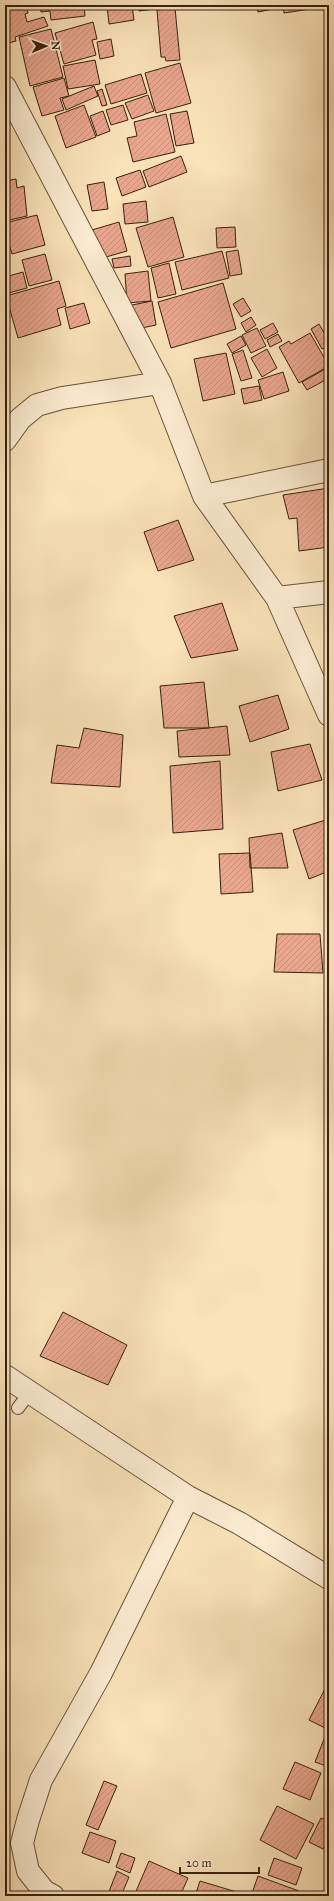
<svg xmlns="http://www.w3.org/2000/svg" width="334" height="1901" font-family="'IM FELL Great Primer',serif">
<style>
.building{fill:url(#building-hatch);stroke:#38210d}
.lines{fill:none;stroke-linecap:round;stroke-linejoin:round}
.lane-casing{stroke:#685138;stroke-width:14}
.street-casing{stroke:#685138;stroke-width:24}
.lane{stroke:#fcecd2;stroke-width:12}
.street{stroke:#fcecd2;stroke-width:22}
</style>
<defs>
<pattern id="building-hatch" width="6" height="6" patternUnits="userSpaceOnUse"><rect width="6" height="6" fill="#e9a78f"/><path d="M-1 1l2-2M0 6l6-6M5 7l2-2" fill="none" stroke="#c98f7a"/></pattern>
</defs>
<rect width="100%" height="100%" fill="#fae2b9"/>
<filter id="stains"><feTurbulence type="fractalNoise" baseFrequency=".005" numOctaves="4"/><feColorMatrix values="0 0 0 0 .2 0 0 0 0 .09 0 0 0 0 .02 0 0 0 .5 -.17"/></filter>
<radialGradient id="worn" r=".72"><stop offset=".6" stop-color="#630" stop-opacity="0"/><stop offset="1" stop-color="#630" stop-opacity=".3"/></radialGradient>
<!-- building -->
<path class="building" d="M5,5h21l2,8 -3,1 2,8 17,-5 4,9 -33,11 1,4 -11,3z
M40,5h44l1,11 -34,4 -1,-9 -9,1z
M92,5h12v3l-12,1z
M107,5h25l2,15 -25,4z
M139,5h24v3l-24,3z
M256,5h16l1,4 -15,3z
M283,5h41v2l-40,6z
M175,8l5,52 -14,1 -1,-4h-4l-4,-47z
M93,22l4,17 -5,1 4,15 -32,9 -9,-31z
M51,29l12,48 -33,9 -11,-49z
M111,39l3,17 -14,3 -3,-17z
M95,60l5,24 -32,5 -5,-23z
M180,63l11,40 -35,10 -11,-40z
M141,74l6,19 -36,11 -6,-19z
M64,78l5,18 -9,2 4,12 -22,6 -9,-29z
M94,86l4,10 -32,14 -4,-11z
M102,89l5,16 -5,1 -5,-15z
M148,95l6,16 -22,8 -7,-16z
M84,105l12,32 -30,11 -11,-32z
M123,105l5,15 -17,5 -5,-15z
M103,111l7,20 -13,5 -7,-20z
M187,111l7,32 -18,3 -6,-32z
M166,114l9,38 -42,10 -6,-24 10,-2 -3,-14z
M181,156l6,16 -38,15 -6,-16z
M5,160l3,10 -3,1z
M140,170l6,17 -24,9 -6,-18z
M16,179l1,9 7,-2 3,30 -22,5v-40z
M104,182l4,27 -16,2 -5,-26z
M146,201l2,21 -23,2 -2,-20z
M37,215l8,30 -33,9 -7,-23v-8z
M173,217l11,40 -36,10 -12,-39z
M119,222l8,29 -28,8 -7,-29z
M235,227l1,20 -19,1 -1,-20z
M5,248l3,23h-3z
M238,250l4,24 -12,2 -4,-24z
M222,251l7,27 -47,12 -7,-28z
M45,254l7,26 -23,6 -7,-26z
M130,256l1,10 -17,2 -2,-9z
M169,263l7,31 -18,4 -7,-30z
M148,271l3,30 -24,2 -2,-29z
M23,272l4,16 -22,6v-17z
M59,281l7,25 -9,3 4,16 -43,13 -12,-42z
M223,283l13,46 -65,19 -13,-46z
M243,298l8,13 -10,6 -8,-13z
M152,301l4,24 -19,4 -5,-24z
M84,303l6,20 -20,6 -5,-21z
M5,304l4,12 -4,1z
M251,317l5,8 -10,7 -5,-9z
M273,323l5,9 -13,7 -5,-9z
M319,324l10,17v5l-7,3 -11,-20z
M257,328l9,18 -15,7 -9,-18z
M310,333l19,33 -30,17 -20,-36 10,-6 2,3z
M278,334l4,7 -12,6 -3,-7z
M241,336l5,9 -14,8 -5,-9z
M267,349l10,19 -15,9 -11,-19z
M243,350l9,28 -11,3 -9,-27z
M226,353l9,41 -32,7 -9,-42z
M329,367v11l-22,12 -5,-8z
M283,372l6,19 -25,8 -6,-19z
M259,386l3,14 -18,4 -3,-15z
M329,488v59l-30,4 -2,-33 -8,1 -6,-24z
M178,520l16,40 -36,11 -14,-39z
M222,603l16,47 -47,8 -17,-42z
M204,682l5,46h-45l-4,-42z
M278,695l11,34 -39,13 -11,-36z
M227,726l3,29 -51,2 -2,-26z
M84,728l39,7 -3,52 -69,-4 6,-38 22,3z
M310,744l12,36 -44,11 -7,-39z
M220,761l3,68 -50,4 -3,-67z
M329,819v52l-20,8 -16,-49z
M282,833l6,35h-38l-1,-30z
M250,853l3,39 -32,2 -2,-40z
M277,934h43l3,39 -49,-1z
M63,1312l64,33 -19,40 -68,-29z
M329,1681v49l-20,-10z
M326,1734l3,1v32l-14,-5z
M295,1762l26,11 -11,27 -27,-11z
M104,1781l13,5 -19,44 -12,-5z
M277,1806l37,18 -18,35 -36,-19z
M321,1818l8,3v16l-6,12 -14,-7z
M90,1832l26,9 -7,22 -27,-10z
M121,1853l14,5 -5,15 -14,-6z
M274,1858l28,10 -6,17 -28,-10z
M149,1861l39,17 -8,18h-46z
M117,1871l12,6 -8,19h-9l-4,-2z
M258,1876l41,15 -1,5h-47z
M200,1881l40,12 -1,3h-44z"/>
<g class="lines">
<!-- lane casing -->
<g class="lane-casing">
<path id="lane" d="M18,1408l12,-16"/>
</g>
<!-- street casing -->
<g class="street-casing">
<path id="street" d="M5,87l155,296 44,113 73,102 52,117
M5,440l15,-21 17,-14 25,-7 98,-15
M204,496l125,-26
M277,598l52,-6
M5,1376l183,121 51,26 90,55
M53,1896l-9,-5 -16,-20 -6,-28 6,-23 13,-40 60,-107 87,-176"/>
</g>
<!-- lane -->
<use href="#lane" class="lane"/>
<!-- street -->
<use href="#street" class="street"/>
</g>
<!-- margin -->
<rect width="334" height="1901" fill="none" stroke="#fae2b9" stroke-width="20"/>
<rect x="6" y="6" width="322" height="1889" fill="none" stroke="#38210d" stroke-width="2"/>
<rect x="10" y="10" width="314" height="1881" fill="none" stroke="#38210d"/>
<!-- north arrow -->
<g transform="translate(46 46) rotate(88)" stroke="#fcecd2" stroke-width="3" paint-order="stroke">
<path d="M0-3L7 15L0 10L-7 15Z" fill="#38210d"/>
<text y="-6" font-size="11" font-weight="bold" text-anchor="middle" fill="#38210d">N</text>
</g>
<!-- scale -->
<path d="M180 1867v6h79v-6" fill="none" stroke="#38210d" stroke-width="2"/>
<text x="186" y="1867" font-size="12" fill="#38210d" stroke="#fcecd2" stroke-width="3" paint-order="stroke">20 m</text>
<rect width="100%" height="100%" filter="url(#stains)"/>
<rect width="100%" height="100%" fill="url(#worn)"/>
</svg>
